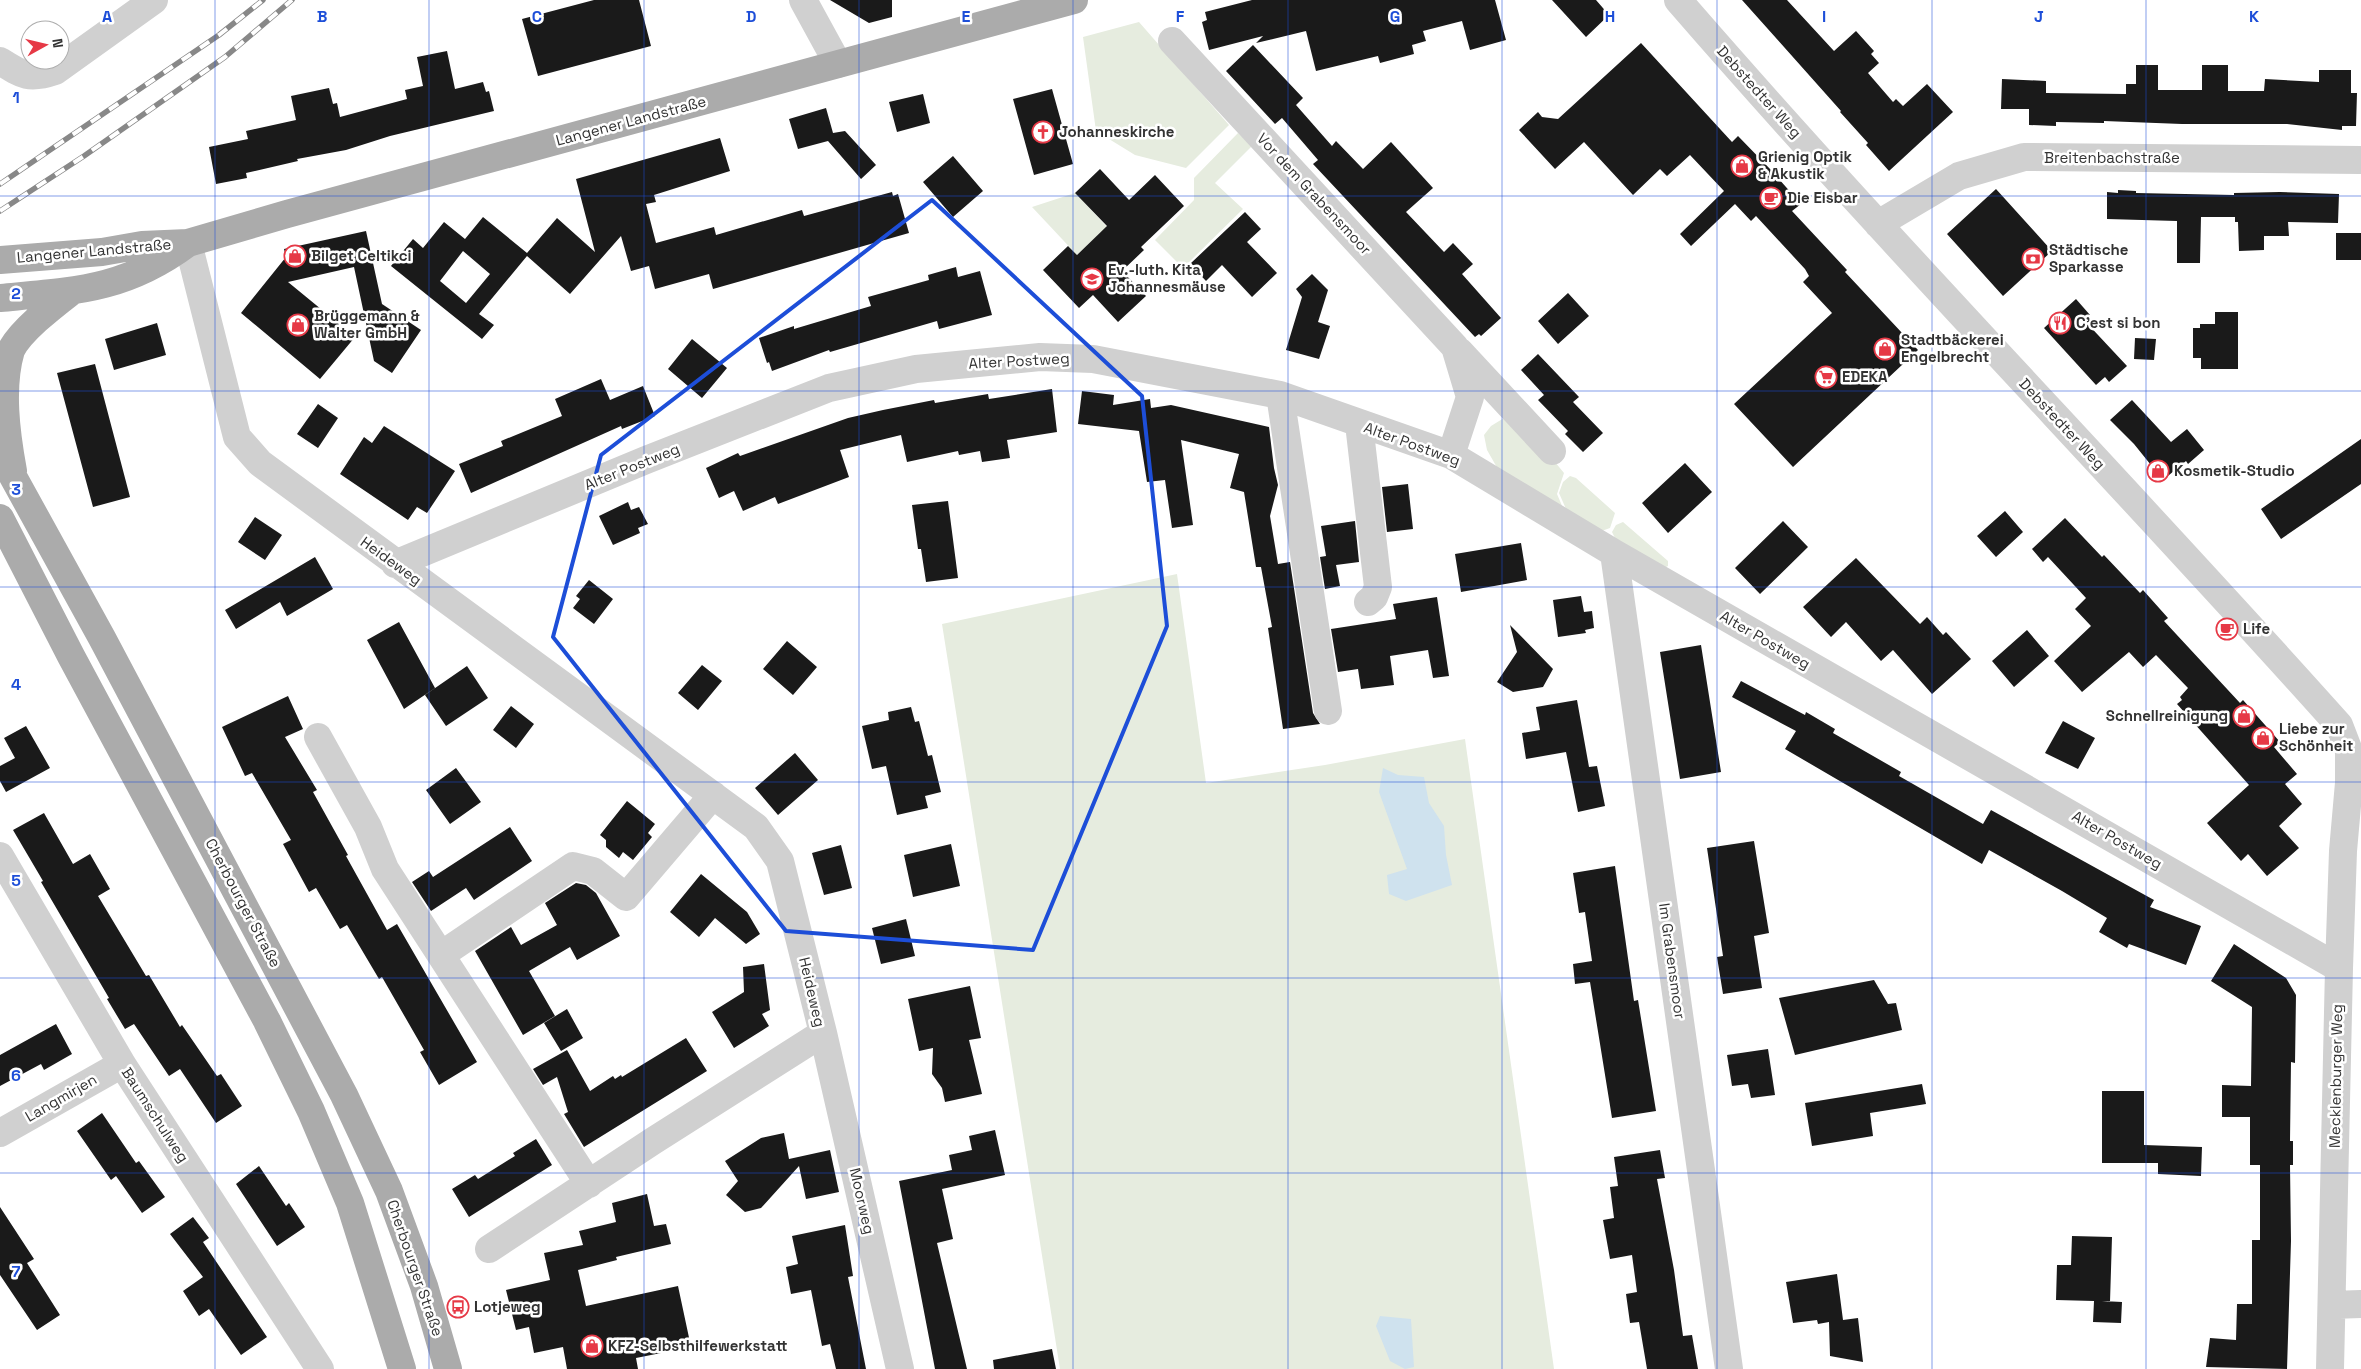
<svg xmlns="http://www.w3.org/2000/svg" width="2361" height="1369" font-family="'Space Grotesk',sans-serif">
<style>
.green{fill:#e6ecdf}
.water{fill:#cfe2ee}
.building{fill:#1a1a1a;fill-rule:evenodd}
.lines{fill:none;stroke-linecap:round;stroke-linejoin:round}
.minor{stroke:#d0d0d0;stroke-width:28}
.major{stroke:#ababab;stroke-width:28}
.rail-casing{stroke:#888;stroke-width:5.5}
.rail{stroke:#fff;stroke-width:4;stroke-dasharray:11;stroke-linecap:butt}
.marked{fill:none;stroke:#1d4ed8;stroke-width:4;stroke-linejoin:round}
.grid{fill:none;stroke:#1d4ed8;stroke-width:1;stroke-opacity:0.55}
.labels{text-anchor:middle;stroke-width:5;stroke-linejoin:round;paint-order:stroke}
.street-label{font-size:15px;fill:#333;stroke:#fff}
.poi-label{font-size:15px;font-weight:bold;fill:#333;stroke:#fff;text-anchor:start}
.grid-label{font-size:16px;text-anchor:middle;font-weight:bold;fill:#1d4ed8;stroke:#fff;stroke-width:5;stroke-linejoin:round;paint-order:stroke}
</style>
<rect width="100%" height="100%" fill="#fff"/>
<!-- green -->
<path class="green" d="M1139,22l90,103 -43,43 -51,-13 -39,-24 -13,-94z
M1238,133l14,13 -37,37 28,26 -60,59 -28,-28 39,-40v-22z
M1075,193l34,36 -8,3 -24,23 -45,-48z
M1504,418l46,38 14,17 -7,21 6,14 -64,-37 -12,-21 -3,-15 7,-9z
M1570,476l6,2 39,35 -5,15 -14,5 -30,-24 -7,-16 4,-11z
M1623,522l45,39v5l-4,2 -49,-30 -3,-6 4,-7z
M1177,574l29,209 119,-18 140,-26 89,630h-494l-118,-745z"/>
<!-- water -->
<path class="water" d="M1383,768l15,7 26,2 5,26 15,23 2,29 6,30 -46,16 -17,-7 -2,-19 20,-6 -28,-77z
M1380,1316l31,3 3,48 -9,2 -15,-8 -14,-35z"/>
<!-- building -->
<path class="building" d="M594,0h45l12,46 -113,30 -16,-57z
M830,0h62v17l-23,6z
M1252,0h243l11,40 -36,10 -8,-29 -39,10 3,10 -14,4 2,9 -34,9 -2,-7 -62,15 -10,-40 -50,12 7,-7 -54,14 -7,-28 5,-2 -2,-8z
M1552,0h44l13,15 -23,22z
M1742,0h45l47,51 22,-20 18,20 -3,3 8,9 -11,10 25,29 3,-3 7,7 24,-22 26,28 -64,59 -23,-26 2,-2 -28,-31 1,-1z
M1641,43l91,99 6,-6 33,34 30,34 -9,7 55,59 -2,2 73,78 -125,117 -59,-63 98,-91 -29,-31 6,-6 -4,-7 -49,-53 -5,5 -16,-17 -44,42 -11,-12 44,-43 -34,-36 -23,21 -7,-7 -27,26 -49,-53 -29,27 -36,-39 19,-18 4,5 16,2z
M1253,45l50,53 -7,7 36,41 4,-5 27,28 28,-27 42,46 -27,24 38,40 9,-9 20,21 -11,10 39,44 -20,18 -2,-2 -4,3 -162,-173 5,-4 -36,-42 -7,6 -49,-53z
M447,51l8,38 28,-7 3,10 3,-1 5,20 -104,25 -44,14 -49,9 1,2 -52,12 1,5 -31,6 -7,-37 39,-8 -2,-8 50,-11 -5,-24 38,-8 4,16 4,-1 3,14 67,-18 -2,-9 18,-4 -6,-29z
M2136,65h22v25h44v-25h26v26h36l1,-12 54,3v-12h32v23h6l-1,33h-14v4l-55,-6h-105l-78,-3v2l-48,-1v4l-27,-1v-16h-28l1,-30 44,2v12l80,1v-10h10z
M1052,89l21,75 -39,11 -21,-76z
M923,94l7,29 -33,9 -8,-30z
M826,108l7,25 12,-2 31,34 -15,14 -33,-38 -30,8 -9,-30z
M720,138l10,33 -76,24 2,7 -10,2 10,39 58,-16 2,8 86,-25 2,6 88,-24 1,4 5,-2 11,39 -196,56 -4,-15 -54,15 -6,-23 -18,5 -10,-35 -51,58 -43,-38 -48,58 15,11 -12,14 -91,-73 22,-27 10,9 21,-26 21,17 18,-22 44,36 30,-35 38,34 -19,-73zM463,251l27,23 -24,29 -26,-22z
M953,156l30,35 -30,26 -30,-35z
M1100,169l29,31 26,-25 29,31 -43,41 3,3 -22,21 24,25 -28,26 -25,-27 -14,13 -36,-38 25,-24 9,9 30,-29 -32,-33z
M1996,189l56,62 -49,45 -56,-62z
M2118,190l18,1v2l98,2v-2l46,-1 59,2 -1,29 -50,-1 1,14h-25v14l-25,1 -1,-29h-3v-5h-34l-1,46h-23v-42l-70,-2v-27l11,1z
M1245,212l16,17 -14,13 30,31 -25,24 -30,-32 -16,16 -16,-17z
M366,231l16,73 39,26 -29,43 -18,-12 -20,-94 -66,15 67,55 -35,42 -79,-66 45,-56 -2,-8z
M2336,233h25v27h-25z
M956,267l2,10 22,-6 12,44 -53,14 -2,-8 -107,31 -1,-2 -57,21 -3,-9 -2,1 -8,-25 35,-12v3l77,-23 -3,-9 61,-17 -1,-5z
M1312,274l16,16 -10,32 12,4 -11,33 -33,-9 16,-53 -6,-8z
M1568,293l21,23 -31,28 -20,-23z
M2076,299l14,16 -6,5 43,46 -18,16 -4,-5 -9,8 -52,-57z
M2215,312h23v57h-37v-11h-8v-30h7v-4h15z
M157,323l9,32 -52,15 -9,-31z
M2135,338l21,1 -2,21 -20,-1z
M692,339l35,29 -25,30 -34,-29z
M1538,354l41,43 -6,5 30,31 -20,19 -18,-18 3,-3 -30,-31 6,-5 -23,-25z
M95,364l35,133 -37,10 -36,-134z
M601,379l9,21 33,-14 12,30 -33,13 -1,-3 -150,67 -12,-29 44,-18 -2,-5 61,-25 -7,-17z
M1052,389l5,43 -50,8 3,18 -28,4 -2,-11 -21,4 -1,-4 -51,11 -6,-27 -61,15 9,27 -71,27 -3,-7 -32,14 -9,-20 -15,7 -13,-30 32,-15 2,3 108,-38 35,-8 51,-10 1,3 53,-9 1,5z
M1082,391l32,4 -1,10 37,-6 1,9 20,-3 98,22 5,41 4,17 -8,31 8,48 12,-2 23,151 7,11 -37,5 -15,-101 4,-1 -11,-60h-5l-12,-75 -14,-4 9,-34 -58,-14 12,85 -21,3 -7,-48 -18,2 -8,-51 -61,-7z
M2132,400l39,42 16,-13 17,21 -16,14 -2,-3 -23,19 -29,-36 -24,-24z
M318,404l20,14 -20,30 -21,-14z
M384,426l71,45 -28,42 -10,-6 -9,13 -68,-46 24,-37 8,6z
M2361,439v45l-80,55 -20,-30z
M1685,463l27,29 -44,41 -26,-30z
M1408,484l5,45 -26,3 -5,-45z
M948,501l10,77 -32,4 -5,-33h-3l-6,-44z
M628,502l3,8 8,-3 9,17 -10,4 2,5 -27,12 -14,-29z
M2005,511l18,21 -27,25 -19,-21z
M255,517l27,18 -17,25 -27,-18z
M2065,518l37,39 2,-2 36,38 3,-3 25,28 -4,3 76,82 3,-3 37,42 -6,5 23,27 -12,10 17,20 -23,22 20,22 -32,28 -19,-22 -7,7 -34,-38 42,-38 -72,-81 5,-4 -2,-3 8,-9 -32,-33 -13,12 -14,-15 -47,40 -28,-31 37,-35 -16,-17 11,-11 -38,-41 -5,5 -11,-13z
M1355,521l4,41 -23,3 4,21 -15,3 -5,-32 6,-1 -5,-30z
M1783,521l25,26 -48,47 -25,-26z
M1521,543l6,37 -66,12 -6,-38z
M315,557l18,32 -46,27 -7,-14 -44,27 -11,-19z
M1856,558l64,66 7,-7 16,18 3,-3 25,27 -39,35 -39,-44 -12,11 -35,-39 -15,15 -28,-30z
M589,580l24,19 -19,25 -21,-16 7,-9 -4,-3z
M1581,596l3,16 8,-1 2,17 -9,2 1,3 -28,4 -5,-37z
M1437,597l12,79 -16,2 -5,-28 -38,6 4,29 -33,4 -3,-20 -20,3 -7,-43 65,-10 -3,-15z
M399,622l36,66 -31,21 -37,-69z
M1510,625l43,44 -10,18 -30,5 -16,-10 20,-30z
M2027,630l22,26 -35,31 -22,-26z
M787,641l30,26 -24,28 -30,-26z
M1701,645l20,127 -41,7 -20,-127z
M702,665l20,16 -24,29 -20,-17z
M467,666l21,32 -42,28 -21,-31z
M1741,681l64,34 1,-3 29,17 -2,4 68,39 -2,4 84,48 8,-14 163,90 -4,7 51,19 -15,39 -57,-21 -2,4 -28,-16 8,-14 -45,-27 -73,-41 -7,14 -197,-115 11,-18 -64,-34z
M288,696l15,33 -18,8 32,53 -4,2 35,63 -2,1 41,74 10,-6 80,138 -38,23 -19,-33 4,-2 -42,-73 -3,2 -32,-54 -7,4 -24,-41 -7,4 -26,-48 8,-4 -39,-67 -7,3 -23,-49z
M1577,700l12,67 8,-1 8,40 -27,6 -12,-60 -40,7 -4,-26 18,-3 -4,-23z
M511,706l23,18 -18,24 -23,-18z
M911,707l4,15 4,-1 9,35 4,-1 9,37 -16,4 3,12 -31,7 -11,-49 -14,3 -10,-43 27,-6 -1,-8z
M2063,721l32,17 -17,31 -33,-16z
M26,726l24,42 -44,24 -6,-11v-15l15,-8 -11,-20z
M795,753l23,27 -40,35 -23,-27z
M456,768l25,34 -31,22 -24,-34z
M627,801l28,23 -7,9 4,4 -19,23 -10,-8 -4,6 -13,-11v-7l-6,-5z
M44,813l29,51 17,-10 20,35 -12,7 48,80 3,-1 31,52 2,-2 35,51 4,-2 21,32 -26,17 -36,-54 -11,7 -35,-52 -9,5 -18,-30 2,-1 -68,-116 2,-1 -30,-51z
M510,827l22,34 -58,39 -8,-12 -35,23 -19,-29 17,-11 4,6z
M1754,841l15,92 -15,3 8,52 -39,6 -6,-37 6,-1 -16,-108z
M951,844l9,42 -47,11 -9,-42z
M841,845l11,43 -28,7 -12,-42z
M1615,866l19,135 4,-1 18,111 -44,7 -22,-136 -15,2 -2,-20 19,-3 -7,-49 -6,1 -6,-40z
M701,874l46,38 13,22 -14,10 -31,-26 -16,19 -29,-25z
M576,883l10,2 10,8 24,43 -43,24 -7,-13 -41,24 26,45 -32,19 -48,-84 36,-24 10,18 36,-20 -12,-22z
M906,919l9,37 -34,8 -9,-36z
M2234,944l52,34 10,17 -1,68 -4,-1 -1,79h3v24h-3l1,76 -4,128 -81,-2 4,-29 26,2 1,-36h15v-64h8v-75h-10v-48h-28v-32l29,1 1,-79 -41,-26z
M764,964l6,46 -8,4 7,12 -35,22 -22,-36 32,-20 -1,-25z
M1874,980l14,24 8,-1 6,27 -107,25 -16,-57z
M970,986l11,52 -12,2 13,54 -37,8 -3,-14 -10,-14 1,-26 -14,3 -11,-52z
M567,1009l16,29 -22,13 -17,-28z
M56,1024l16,30 -28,16 -3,-6 -41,22v-31z
M686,1038l21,33 -123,76 -20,-33 4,-2 -11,-35 -14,8 -10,-16 34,-19 23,41 23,-15 2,3 6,-4 1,2z
M1768,1049l7,46 -24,3 -3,-14 -16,2 -5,-31z
M1922,1084l4,20 -56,9 3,23 -61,10 -7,-43z
M2102,1091h42v54l58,2 -1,29 -43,-2v-11h-56z
M102,1113l34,50 3,-2 26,36 -23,16 -26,-37 -5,4 -34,-49z
M995,1130l10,45 -63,14 11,50 -16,4 30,126h-32l-36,-188 53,-11 -3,-15 23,-5 -3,-14z
M784,1133l5,26 41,-9 9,42 -33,7 -7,-33 -38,42 -16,4 -19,-17 12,-14 -13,-20 36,-23z
M536,1139l16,26 -83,52 -17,-28 23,-14 3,4 37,-23 -2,-3z
M1660,1150l5,28 -8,1 17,91 9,66 9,-1 6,34h-51l-8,-47 -9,1 -4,-29 11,-2 -5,-37 -22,4 -7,-39 11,-2 -4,-31 8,-1 -4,-29z
M259,1166l27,40 3,-3 16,24 -28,19 -41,-62z
M647,1194l7,32 12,-2 5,20 -55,13 1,3 -39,10 8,36 92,-20 13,61 -55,11 2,11h-71l-4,-22 -29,6 -5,-26 -13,3 -10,-40 44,-10 -6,-27 39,-8 -4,-14 37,-9 -4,-19z
M0,1207l34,52 -7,4 33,52 -23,15 -37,-55z
M193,1217l16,21 -6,4 64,95 -26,18 -32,-46 -10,7 -16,-25 20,-14 -33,-43z
M845,1225l8,51 -5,1 18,92h-30l-6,-25 -8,2 -11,-56 -20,4 -5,-27 12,-3 -6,-28z
M2072,1236l40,1 -2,65 -8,-1 20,1 -1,21 -28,-1 1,-21 -38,-1 1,-35h14z
M1837,1274l6,46 15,-2 5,44 -33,-6 -1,-34 -11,2 -1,-4 -24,3 -7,-41z
M1052,1349l4,20h-62l-1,-9z"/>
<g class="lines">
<!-- minor -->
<path class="minor" d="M803,0l35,64
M1678,0c214,247 443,481 661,725l10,26v32l-6,68 -4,117 -9,401
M1172,41l283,306 15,50 -19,58
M0,61c22,14 29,19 55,10l99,-71
M1878,224l81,-48 65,-19 337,3
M188,243l49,194 23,26 496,364 24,34 43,172 -170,108 -164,108
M1460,352l92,99
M1280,395l48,316
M1359,424l19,163 -4,10 -6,5
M1614,553l115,816
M395,564l251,-104 183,-72 87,-19 124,-12 53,2 187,36 171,60 163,98 725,415
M318,737l50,90 17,42 204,315
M0,856l122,208 198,305
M441,955l132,-89 20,5 33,26 87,-102
M823,1033l77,336
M0,1133l122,-69
M2332,1305l29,-1"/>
<!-- major -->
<path class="major" d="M0,260l102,-8 40,-7 46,-2 99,-29 787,-214
M0,298c75,-7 125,-8 188,-55
M0,453l102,185 242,457 45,96 35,95 24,83
M13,471c-7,-38 -13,-84 -2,-121 10,-20 43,-45 61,-59
M0,518l71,138 196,365 44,90 39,92 52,166"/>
<!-- rail casing -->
<g class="rail-casing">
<path id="rail" d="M0,184l219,-149 44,-35
M0,211l84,-55 141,-99 67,-57"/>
</g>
<!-- rail -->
<use href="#rail" class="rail"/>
</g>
<!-- marked area -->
<path class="marked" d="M932,200l210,196 25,230 -134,324 -247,-19 -233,-294 48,-182z"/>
<!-- grid -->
<path class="grid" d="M215,0v1369M429,0v1369M644,0v1369M859,0v1369M1073,0v1369M1288,0v1369M1502,0v1369M1717,0v1369M1932,0v1369M2146,0v1369M0,196h2361M0,391h2361M0,587h2361M0,782h2361M0,978h2361M0,1173h2361"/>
<!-- icons -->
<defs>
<g id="church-ring" transform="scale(1.125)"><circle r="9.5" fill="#fff" stroke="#e63946" stroke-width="1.5"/><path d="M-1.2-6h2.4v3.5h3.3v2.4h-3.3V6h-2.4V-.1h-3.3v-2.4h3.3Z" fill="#e63946"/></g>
<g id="shop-ring" transform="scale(1.125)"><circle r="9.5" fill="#fff" stroke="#e63946" stroke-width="1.5"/><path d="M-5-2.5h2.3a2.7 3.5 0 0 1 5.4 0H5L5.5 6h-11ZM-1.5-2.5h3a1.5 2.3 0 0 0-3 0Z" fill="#e63946"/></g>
<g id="cafe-ring" transform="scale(1.125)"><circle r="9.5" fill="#fff" stroke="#e63946" stroke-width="1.5"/><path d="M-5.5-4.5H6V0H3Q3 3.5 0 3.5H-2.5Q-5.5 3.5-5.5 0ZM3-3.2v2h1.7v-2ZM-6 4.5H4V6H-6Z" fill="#e63946"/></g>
<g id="bank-ring" transform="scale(1.125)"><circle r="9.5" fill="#fff" stroke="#e63946" stroke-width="1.5"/><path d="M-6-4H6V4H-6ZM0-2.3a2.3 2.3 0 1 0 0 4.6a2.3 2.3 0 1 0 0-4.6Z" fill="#e63946"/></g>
<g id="school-ring" transform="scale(1.125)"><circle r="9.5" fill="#fff" stroke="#e63946" stroke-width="1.5"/><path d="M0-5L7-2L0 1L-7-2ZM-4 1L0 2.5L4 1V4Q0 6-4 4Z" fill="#e63946"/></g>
<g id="restaurant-ring" transform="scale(1.125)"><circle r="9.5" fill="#fff" stroke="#e63946" stroke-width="1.5"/><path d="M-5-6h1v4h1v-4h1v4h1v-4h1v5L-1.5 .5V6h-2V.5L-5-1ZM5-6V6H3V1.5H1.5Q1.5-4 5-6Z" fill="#e63946"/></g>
<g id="supermarket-ring" transform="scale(1.125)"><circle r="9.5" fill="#fff" stroke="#e63946" stroke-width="1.5"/><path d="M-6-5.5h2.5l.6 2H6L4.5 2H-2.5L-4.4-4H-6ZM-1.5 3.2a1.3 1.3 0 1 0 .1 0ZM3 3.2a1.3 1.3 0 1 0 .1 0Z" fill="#e63946"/></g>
<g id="bus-ring" transform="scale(1.125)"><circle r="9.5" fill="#fff" stroke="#e63946" stroke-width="1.5"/><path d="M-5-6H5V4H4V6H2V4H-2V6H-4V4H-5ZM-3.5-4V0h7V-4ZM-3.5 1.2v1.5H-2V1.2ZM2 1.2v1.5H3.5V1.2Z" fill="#e63946"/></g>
</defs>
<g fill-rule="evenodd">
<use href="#church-ring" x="1043" y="132"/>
<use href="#shop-ring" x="1742" y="166"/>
<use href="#cafe-ring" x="1771" y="198"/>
<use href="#shop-ring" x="295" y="256"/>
<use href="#bank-ring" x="2033" y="259"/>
<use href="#school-ring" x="1092" y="279"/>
<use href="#restaurant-ring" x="2060" y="323"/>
<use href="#shop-ring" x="298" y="325"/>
<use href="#shop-ring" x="1885" y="349"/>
<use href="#supermarket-ring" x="1826" y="377"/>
<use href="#shop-ring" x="2158" y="471"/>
<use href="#cafe-ring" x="2227" y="629"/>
<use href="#shop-ring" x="2244" y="716"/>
<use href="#shop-ring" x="2263" y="738"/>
<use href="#bus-ring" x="458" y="1307"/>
<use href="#shop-ring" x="592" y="1346"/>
</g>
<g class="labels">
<!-- street labels -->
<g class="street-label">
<text transform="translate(1759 92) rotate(48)" y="5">Debstedter Weg</text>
<text transform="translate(631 121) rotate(-15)" y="5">Langener Landstraße</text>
<text x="2112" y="163">Breitenbachstraße</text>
<text transform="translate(1314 194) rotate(47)" y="5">Vor dem Grabensmoor</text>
<text transform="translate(94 251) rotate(-5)" y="5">Langener Landstraße</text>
<text transform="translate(1019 361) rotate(-3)" y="5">Alter Postweg</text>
<text transform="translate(2062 424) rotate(47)" y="5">Debstedter Weg</text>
<text transform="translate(1412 444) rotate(20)" y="5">Alter Postweg</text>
<text transform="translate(632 467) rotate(-22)" y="5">Alter Postweg</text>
<text transform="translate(391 561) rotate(36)" y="5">Heideweg</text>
<text transform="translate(1765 640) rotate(30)" y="5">Alter Postweg</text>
<text transform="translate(2117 840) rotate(30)" y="5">Alter Postweg</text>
<text transform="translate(243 903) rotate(62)" y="5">Cherbourger Straße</text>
<text transform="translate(1672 961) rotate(82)" y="5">Im Grabensmoor</text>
<text transform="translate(812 992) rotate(77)" y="5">Heideweg</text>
<text transform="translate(2336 1076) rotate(-89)" y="5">Mecklenburger Weg</text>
<text transform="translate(61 1098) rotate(-30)" y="5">Langmirjen</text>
<text transform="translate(155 1115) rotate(57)" y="5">Baumschulweg</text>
<text transform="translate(862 1201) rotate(77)" y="5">Moorweg</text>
<text transform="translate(415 1268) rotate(71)" y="5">Cherbourger Straße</text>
</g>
<!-- poi labels -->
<g class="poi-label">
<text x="1059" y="137">Johanneskirche</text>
<text x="1758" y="162">Grienig Optik<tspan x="1758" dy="17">&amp; Akustik</tspan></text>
<text x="1787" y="203">Die Eisbar</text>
<text x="2049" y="255">Städtische<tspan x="2049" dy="17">Sparkasse</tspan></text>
<text x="311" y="261">Bilget Celtikci</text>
<text x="1108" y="275">Ev.-luth. Kita<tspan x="1108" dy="17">Johannesmäuse</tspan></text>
<text x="314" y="321">Brüggemann &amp;<tspan x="314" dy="17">Walter GmbH</tspan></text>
<text x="2076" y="328">C'est si bon</text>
<text x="1901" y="345">Stadtbäckerei<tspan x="1901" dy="17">Engelbrecht</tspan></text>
<text x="1842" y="382">EDEKA</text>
<text x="2174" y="476">Kosmetik-Studio</text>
<text x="2243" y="634">Life</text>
<text x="2228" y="721" text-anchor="end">Schnellreinigung</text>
<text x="2279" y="734">Liebe zur<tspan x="2279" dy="17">Schönheit</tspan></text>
<text x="474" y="1312">Lotjeweg</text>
<text x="608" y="1351">KFZ-Selbsthilfewerkstatt</text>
</g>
</g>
<g class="grid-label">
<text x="107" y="22">A</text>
<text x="322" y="22">B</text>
<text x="537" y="22">C</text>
<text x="751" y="22">D</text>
<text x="966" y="22">E</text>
<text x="1180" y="22">F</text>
<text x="1395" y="22">G</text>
<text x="1610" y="22">H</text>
<text x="1824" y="22">I</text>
<text x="2039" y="22">J</text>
<text x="2254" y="22">K</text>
<text x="16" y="103">1</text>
<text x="16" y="299">2</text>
<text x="16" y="495">3</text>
<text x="16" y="690">4</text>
<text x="16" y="886">5</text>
<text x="16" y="1081">6</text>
<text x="16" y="1277">7</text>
</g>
<!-- north arrow -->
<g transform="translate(45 45) rotate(82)"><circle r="24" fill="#ffffff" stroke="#adadad"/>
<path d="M0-4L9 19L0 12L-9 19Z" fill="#e63946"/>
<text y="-8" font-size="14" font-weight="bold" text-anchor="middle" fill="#333333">N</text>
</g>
</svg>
